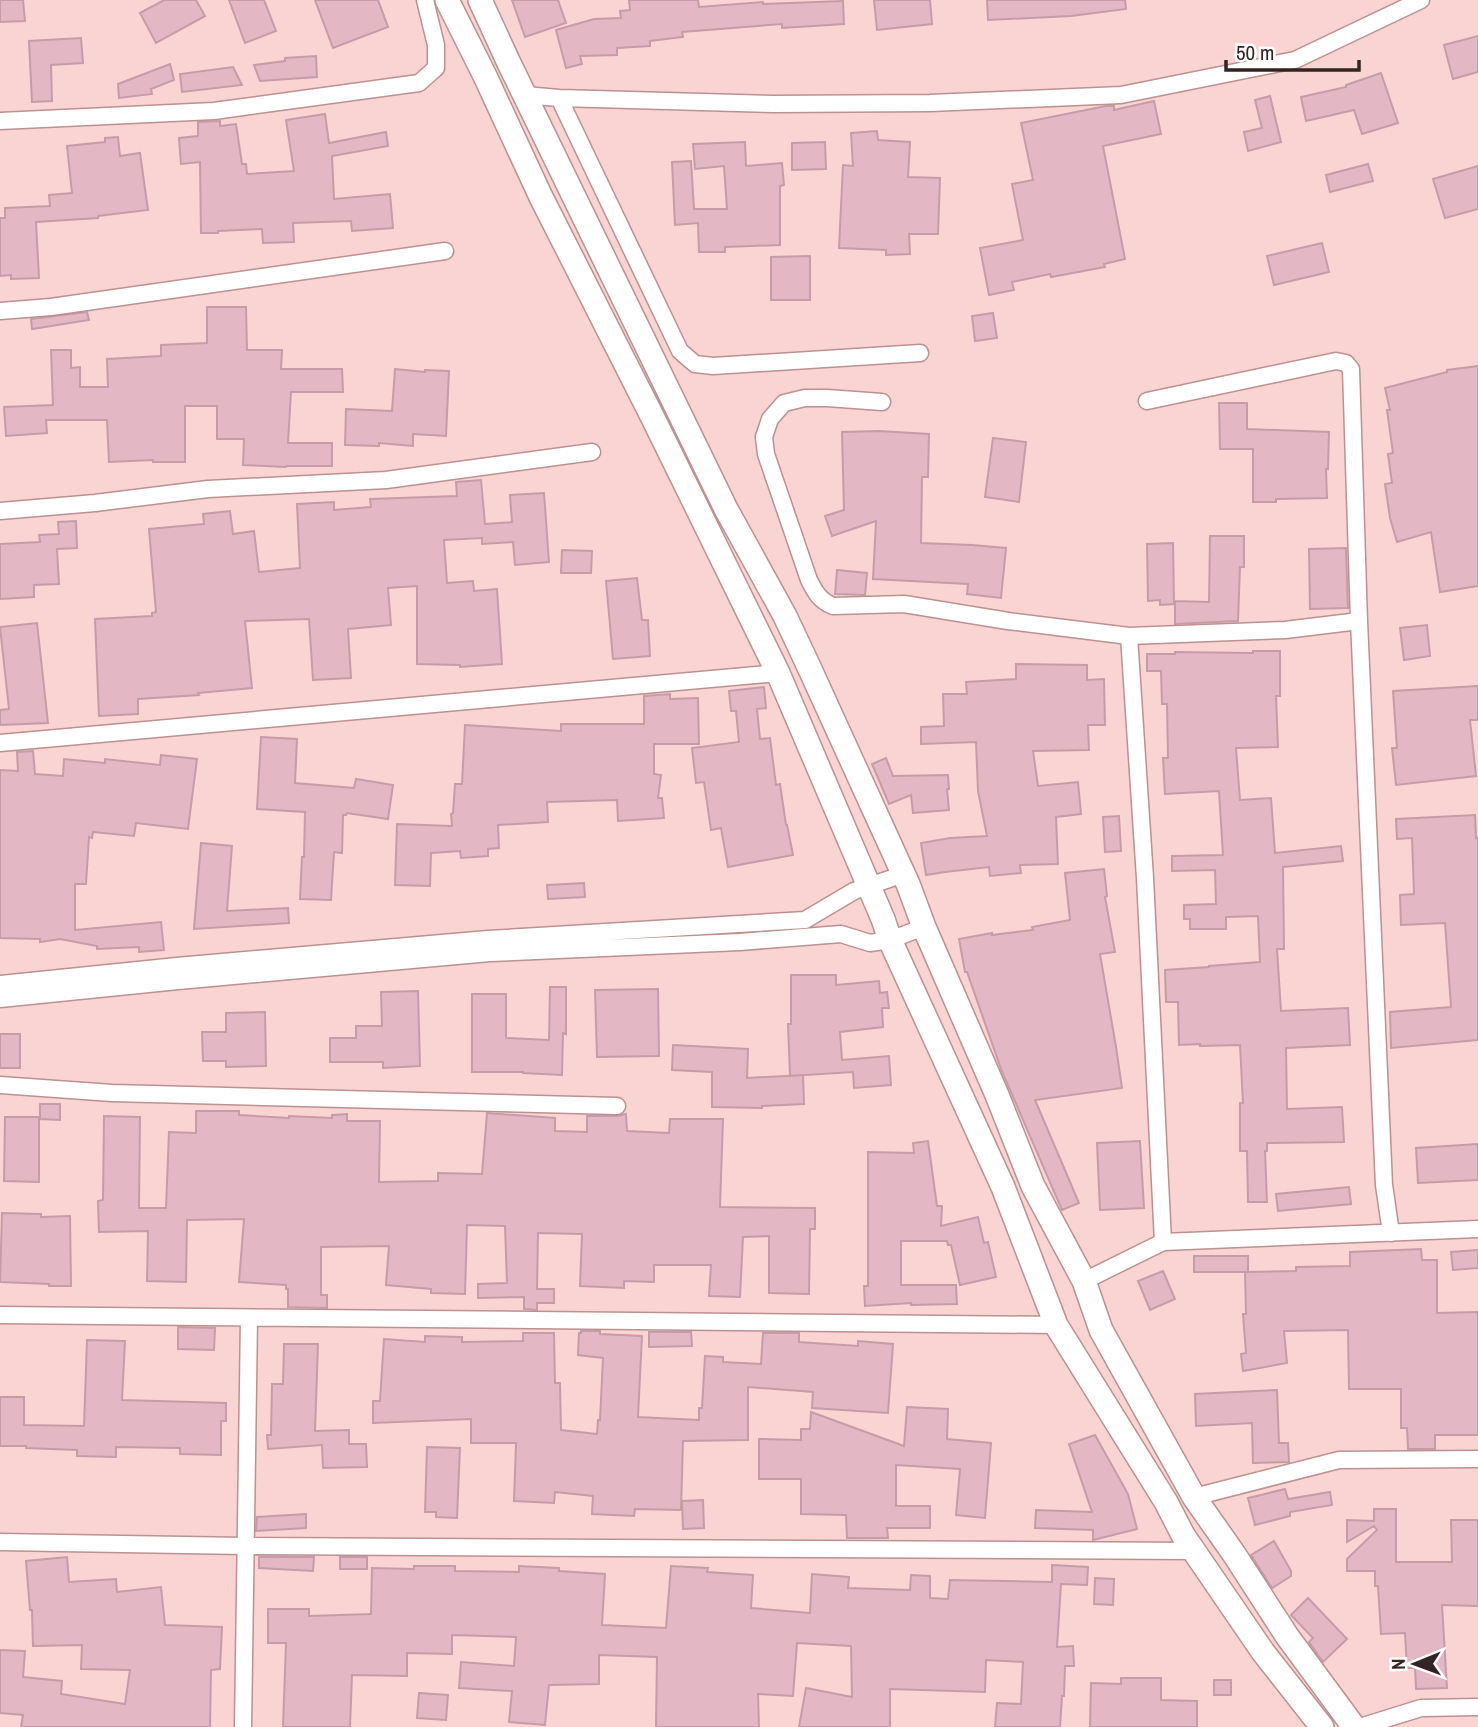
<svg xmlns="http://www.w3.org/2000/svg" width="1478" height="1727" font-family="'Archivo Narrow',sans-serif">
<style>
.building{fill:#e3b8c4;stroke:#c69ca8;stroke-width:2}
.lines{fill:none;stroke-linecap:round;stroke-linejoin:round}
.street-casing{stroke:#bc9190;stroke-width:19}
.secondary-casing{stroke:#bc9190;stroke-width:26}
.street{stroke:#fff;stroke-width:16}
.secondary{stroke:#fff;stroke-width:23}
</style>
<rect width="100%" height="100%" fill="#f9d4d3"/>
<!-- building -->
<path class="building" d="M0,0h23l2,21 -25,1z
M164,0h32l9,16 -49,27 -16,-30z
M229,0h35l12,31 -31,12z
M315,0h63l10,27 -55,21z
M512,0h46l8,23 -41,14z
M629,0h69l1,7 64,-5v2l80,-3 1,23 -62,4v-4l-100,8 1,5 -33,4v5l-33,2v7l-37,1 2,8 -16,4 -10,-38 38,-11 27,-1 -1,-7 10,-1z
M874,0h56l2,24 -55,6z
M987,0h138l1,9 -55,7 -83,4z
M1478,36v36l-25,7 -9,-34z
M81,38l2,25 -32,2 1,36 -20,1 -3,-61z
M316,56l1,21 -57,4 -6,-16 31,-4v-3z
M170,64l4,16 -23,9 1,5 -33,4 -1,-14z
M233,67l9,18 -60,7 -2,-18z
M1381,73l17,50 -36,11 -8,-24 -48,11 -5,-24 45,-10v-2z
M1270,96l11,46 -33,9 -4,-19 18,-4 -7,-28z
M1154,101l7,33 -58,12 22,113 -21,5 1,3 -54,10 -1,-3 -38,8 2,8 -25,5 -9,-47 43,-8 -11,-56 21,-4 -12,-57 85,-17h8v4z
M325,114l4,29 57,-11 2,14 -56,10 2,43 56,-5 3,34 -41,3 -1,-10 -58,2 1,19 -31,1 -1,-14 -44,2v2h-17l-1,-71 -19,2 -2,-26 19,-2v-14l22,-1v5l16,-2 6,40h4l1,10 47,-3 -8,-51z
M877,131l1,9 32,2 -2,35 32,1 -2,56h-29l1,20 -24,1v-5l-47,-2 4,-83 10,1 -2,-33z
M118,137l2,19 20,-3 8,57 -50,6v2l-62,4 3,56 -28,1v-4l-11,1v-58h5v-10l45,-2 -1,-11 23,-2 -5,-47 38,-4v-4z
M745,142l1,24 36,-3 2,22 -4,1v59l-55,2v5h-26l-1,-29 -23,2 -3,-63 19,-1 3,48h33l-3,-43 -29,3 -2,-25z
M825,142l1,27 -34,1v-27z
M1368,164l5,17 -43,11 -4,-17z
M1478,166v43l-33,9 -12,-39z
M1322,243l7,29 -55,13 -7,-29z
M810,256v44h-39v-43z
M207,307h39l1,43h35l-1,19h61l1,23h-52l-3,51h44v23h-45l-1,1 -43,-2 1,-26h-27v-33h-32v56h-32v-2l-44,2 -2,-42h-61l1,13 -41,3 -2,-29 49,-2 -2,-55h20v18l9,-1v20h28l-1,-28 54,-3v-11l46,-2z
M87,312l2,8 -57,9 -1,-10z
M993,313l4,25 -22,3 -3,-25z
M1478,366v220l-38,6 -9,-60 -34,10 -7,-24 -5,-34 7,-1 -4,-29 5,-1 -6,-43h3l-5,-22 62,-16v-2z
M395,369l30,3v-2l24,1 -3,65 -33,-2v12l-34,-3v3l-34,-1 1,-36 46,2z
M1219,403h28v26l82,3 -1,37h-2l1,29 -51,1v3h-23v-53h-33z
M879,431l50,3 -1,43h-6l-1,66 51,2 34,3 -5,50 -34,-4 1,-10 -95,-5 3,-58 -44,15 -7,-20 19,-6 -2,-78z
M993,438l33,4 -7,60 -34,-5z
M481,480l4,44 27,-2 -2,-27 34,-2 5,69 -34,3 -2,-23 -31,2v-6l-38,2 3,43 26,-2 1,10 23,-2 5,75 -42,3v-2l-43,-1v-78l-29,2 3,37 -43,4 3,49 -38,2 -4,-61 -64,2 7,67 -54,5 1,2 -61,4v15l-39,2 -4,-97 57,-3v-3l4,-1 -7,-83 55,-5 -1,-10 27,-3 3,23 21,-3 5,41 41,-4 -3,-64 37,-2v8l37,-3 -1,-8 87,-3 -1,-14z
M76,521l1,27 -20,1 2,35 -25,1v12l-34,2v-55l40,-2 -1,-7 20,-1 -1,-12z
M1210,536h34v31h-4l-2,54 -63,3v-23l34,1z
M1173,543l1,61 -14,1v-5l-12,1 -1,-57z
M1346,548l2,60 -38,1 -1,-60z
M562,550l30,1 -1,22h-30z
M837,570l30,3 -2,22 -30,-1z
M637,578l5,42h6l2,36 -37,3 -7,-78z
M37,623l11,100 -48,2v-15l9,-1 -9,-82z
M1427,625l3,31 -26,4 -4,-32z
M1253,651h27v45h-4l2,51 -42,1 4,52 31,-2 4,55 66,-7 2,15 -60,6 1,82h-7l4,62 67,-3 2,37 -64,3 1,61 55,-2 2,35 -77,1v8h-2l2,51h-19l-1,-51h-7v-48h3l-3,-58 -40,1v-2l-21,1 -1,-43h-12l-1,-32 44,-3v-1l51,-4 -2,-46 -32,1v12h-36v-10h-6v-14l32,-1 -1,-34 -43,1v-15l51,-1 -4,-64 -54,3 -2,-36h5l-1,-54h-5l-1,-33h-14v-17h28v-2l78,1z
M1016,664l71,1v15l17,-1 1,46h-17l1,25 -56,1 5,35 40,-4 3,32 -25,3 2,47 -38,1 1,8 -31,3 -1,-9 -44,5 -19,3 -5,-32 29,-5 37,-2 -9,-45 -2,-49 -55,2v-17l23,-1 -1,-32h24l-1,-12 50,-3z
M1478,686v34h-8l6,56 -80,9 -4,-37h5l-4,-57z
M764,687l2,21 -9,1 3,30 10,-1 6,47 4,-1 6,41h1l6,30 -65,12 -7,-39 -10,2 -7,-48 -8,1 -4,-35 47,-6 -3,-31h-5l-2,-20z
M670,694v5l28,-1 1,46h-45v30l7,1 -3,23h4l2,20 -46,3 -1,-21 -70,2 1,20 -50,3 1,23 -11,1v7l-27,2 -1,-7 -29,2 -1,33 -35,-1 2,-61 55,2 -1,-12 2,-1 2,-29h7l3,-59 96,6v-7h83v-28z
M261,737l36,2 -2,44 59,5 2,-9 37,6 -5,34 -41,-6 -1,2h-3l-1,38 -8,-1 -3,48 -31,-1 2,-42h2l1,-45 -48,-3z
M33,751l2,23 28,2 1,-17 41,4v-4l55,6 1,-10 36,4 -9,70 -52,-6 -2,13 -41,-4 -1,6 -3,-1 -3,47h-11v46l86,-8 3,28 -25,2v-5l-42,2v-3l-37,-7 -20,3v-3l-40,-1v-168l18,1 -1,-19z
M886,758l7,18 55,-1 1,14h-2l2,21 -36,3 -2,-18 -22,9 -17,-40z
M1475,815l1,23h2v202l-87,8 -1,-36 61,-5 -6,-84 -44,2 -1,-30 14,-1 -2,-56 -15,1 -1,-20z
M1119,816l2,35 -16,1 -2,-35z
M201,843l31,3 -5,65 61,-3 1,15 -95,6z
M1104,869l3,27 -2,1 10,55 -15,2 16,93 6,41 -87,12 44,103 -17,7 -61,-141 -34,-97h-2l-6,-33 33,-6v2l41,-5 -1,-3 38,-7 -5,-47z
M584,883l1,14 -37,2 -1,-14z
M791,975h45v10l43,-4 1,12 7,-1 2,16h-7l1,19 -43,5 2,28 47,-4 2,29 -37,3 -1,-16 -63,4 -2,-52h3z
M550,987h16v47l-3,-1 -1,42 -39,-2v-1h-51v-78h34v44l43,2z
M658,989l1,67 -62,1 -2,-67z
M418,991l2,75 -37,2v-6h-53v-24h26v-12h26l-1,-34z
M265,1012l1,54 -40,1v-6h-23l-1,-29h24v-19z
M0,1034h20v34h-20z
M673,1045l75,4 -1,29 56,-3 1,29 -42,2v2l-50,-1v-35l-40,-2z
M40,1104h20v16l-20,-1z
M196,1111h43v4l50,3v-2l43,2v-3l15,-1v7h33l-1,61 59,-1v-8l44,1 5,-61 68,5v13l32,1v-16h30l9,-2 1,17 42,2 1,-14h53l-3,88 95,1v21h-5l-1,65 -40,-1v-57l-26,1 -3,60 -31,-1 2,-31h-57v17l-30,-1v7l-44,-2 2,-52 -44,-1 -1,56h17v14h-17v7l-13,-1v-12l-46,1v-14l29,-1 -2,-57 -38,-1 -2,69 -34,-1v-4l-45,-4 3,-39 -68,1v48h6v13l-39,-1v-18h-2v-4l-47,-3 5,-63 -57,1 -1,62 -39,-1 1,-50 -49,1 -1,-31 5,-1 1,-84 36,1 -1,91h27l3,-76 27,1z
M5,1117h34v65l-35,-1z
M928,1141l9,65h5l-1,20 37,-9 6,26 4,-1 8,35 -36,8 -9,-40h-3l-1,-4h-46v44h55l1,19 -46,1v-2l-46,3 -1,-20h4v-134l46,1 -1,-10z
M1140,1141l4,67 -44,2 -3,-67z
M1478,1144v36l-60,3 -2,-35z
M1349,1187l2,17 -73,7 -2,-17z
M2,1213l39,1v3l29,-1 1,70h-22v-2l-49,-2z
M1421,1249l1,11h15v53l41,-1v123h-43v14h-27l-1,-21h-6v-39h-52l-1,-59 -64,1 3,32 -44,8 -2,-17 5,-1 -3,-39h3l-1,-42 51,-1v-4l54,-1v-14z
M1478,1250v18l-25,2 -2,-18z
M1194,1256h54v16h-54z
M1163,1271l12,28 -25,11 -12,-29z
M178,1327l37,1 -1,22 -36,-1z
M581,1331h19v3l42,2 -4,81 61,3v-12h3l3,-52 18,1v5l38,2 2,-31h36v9l59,4v-5l35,3 -5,69 -76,-5 1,-16 -65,-5v53l-65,1 -2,69 -46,-1 -1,7 -42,-2 1,-18 -38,-4 -1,11 -40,-2 2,-58h-45v-24l-98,4v-22h7l4,-62 41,3v-6l37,1v5l61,-1v-8h31l1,50h5l1,47 36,4 1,-14h2l3,-62 -25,-3 1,-22h2z
M649,1332h42l1,14 -43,1z
M87,1340l38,1 -3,59 104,3v18h-5v34l-41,-1v-6l-64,-1v10l-39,-1v-6l-51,-2v-2h-26v-49h24v28l60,1z
M284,1344h34l-3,87 34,-1v14h17l1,23 -44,1 -1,-23 -54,4 -1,-14h4l1,-51h11z
M1277,1390l2,53h9l1,19 -36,1 -1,-40 -56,3 -1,-32z
M907,1407l41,2 -1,30 44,4 -6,75 -29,-3 4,-46 -64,-4v41h34v22h-43l1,10h-41l-1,-23 -45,-1v-35h-42v-40l42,1v-11h9l1,-17 93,34z
M1095,1435l33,59 9,35 -44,11v-10l-58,-2 1,-18 56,2 -23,-68z
M427,1447l33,1 -3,70 -21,-1v-5h-11z
M1285,1489l3,10 42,-7 2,13 -42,7v4l-35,9 -7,-27z
M703,1500l1,28 -21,1 -1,-28z
M1374,1509h22v53h56l-1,-42h27v86l-36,-1 5,83 -31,1 -1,-21h-8l-2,-35 -24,1 -3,-48h-3v-15h-28v-12l30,-29 -3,-4 -27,16v-22l27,1z
M306,1514v14l-50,3 1,-14z
M1274,1541l17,30v5l-19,12 -21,-33z
M67,1557l2,25 47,-3 1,13 44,-5 4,38 57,2 -2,42 -9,1 -1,57h-189l2,-12 -23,-2v-63l25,1 -2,26 39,4 -1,13 64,10 5,-34 -49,-1 1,-24 -49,1 -1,-36h-2l-4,-49z
M259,1557h55l-1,14 -54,-3z
M340,1557h27v12h-27z
M1052,1565l36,2 -1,18 -26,-1 -4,63 16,-1 1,20h-9l-1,30h-2l-2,31h-65l2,-24 24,1 2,-42 -37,-2 -1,32 -95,-3v38h-91l7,-39 46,9 -1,-51 -54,-3 -4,53 -35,-2 1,33h-103l1,-70 -58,-2v29l-50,1 -4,40 -36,-3 3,-31 -53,-3 2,-26 53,4 2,-29 -64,-2v19l-45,-1v23l-55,-1 -2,52h-67l3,-84h-18v-34h41v7l62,-2 1,-46 42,1v-3h41v5l64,1v-6l40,2v3l46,3 -3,51 64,3 5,-62 37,2 -1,4 46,3 -2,33 59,5 2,-39 37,3 -1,11 62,2 1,-15 19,1v22l18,1 2,-19 102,2z
M1095,1578l19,1 -1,26 -19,-1z
M1308,1598l39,41 -24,23 -14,-20 4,-4 -22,-23z
M1121,1678h40v22l36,1v26h-107l1,-44 30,1z
M1214,1680h17v15h-17z
M419,1693l29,2 -2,25 -29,-2z"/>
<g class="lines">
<!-- street casing -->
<g class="street-casing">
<path id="street" d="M525,95l34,3 215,6 156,-1 191,-8 174,-35 126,-60
M559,98l121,253 15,13 18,2 207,-13
M0,121l214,-10 205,-28 17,-15v-23l-11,-45
M0,311l51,-4 394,-56
M1147,401l189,-40 10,2 5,6 8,252 25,564 7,48
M882,402l-55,-4h-22l-21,5 -14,16 -6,18 2,17 43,126c6,12 11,21 24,26l71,-2 104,17 121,15 16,242 18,364
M0,511l95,-8 113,-14 178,-9 206,-28
M1129,636l156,-6 74,-9
M0,743l778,-70
M0,984l177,-18 311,-27 317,-19 49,-29 50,-17
M0,999l178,-18 312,-28 250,-11 101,-8 29,9 20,-3 34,-13
M0,1085l112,8 505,13
M1084,1281l79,-39 315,-13
M0,1315l1056,10
M1194,1497l145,-37 139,-1
M0,1542l245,4 949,5
M243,1727l6,-409
M1360,1727l61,-19 57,-1"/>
</g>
<!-- secondary casing -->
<g class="secondary-casing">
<path id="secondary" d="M447,0l38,76 56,121 112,221 125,255 105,246 7,21 113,247 53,138 110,177 17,33 80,117 59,75
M480,0l28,61 218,448 59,107 24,51 99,217 16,43 73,168 36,91 51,95 17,49 93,167 40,57 53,82 67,91"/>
</g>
<!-- street -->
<use href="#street" class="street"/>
<!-- secondary -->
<use href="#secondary" class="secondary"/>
</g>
<!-- north arrow -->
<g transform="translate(1415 1664) rotate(269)" stroke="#ffffff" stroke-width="5" paint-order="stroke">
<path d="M0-5L12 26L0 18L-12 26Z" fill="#332322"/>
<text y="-10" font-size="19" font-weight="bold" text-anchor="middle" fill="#332322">N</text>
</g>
<!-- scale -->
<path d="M1226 60v10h133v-10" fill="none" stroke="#332322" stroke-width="3.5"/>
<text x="1236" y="60" font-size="21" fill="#332322" stroke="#ffffff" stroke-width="5" paint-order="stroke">50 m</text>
</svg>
